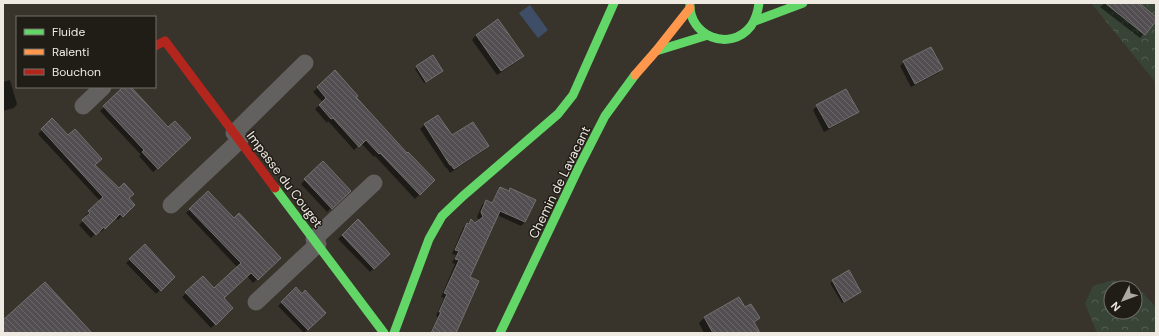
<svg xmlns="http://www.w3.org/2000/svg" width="1159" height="336" font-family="'DM Sans',sans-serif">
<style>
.forest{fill:url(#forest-crowns)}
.water{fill:#3f4e67}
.shadow{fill:#0007}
.building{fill:url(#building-back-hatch);stroke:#737070}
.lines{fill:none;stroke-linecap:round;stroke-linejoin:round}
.street{stroke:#63615f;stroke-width:17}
.fast{stroke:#63d668;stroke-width:9}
.slow{stroke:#ff974d;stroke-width:9}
.jam{stroke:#b3261e;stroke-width:9}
.labels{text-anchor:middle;stroke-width:3;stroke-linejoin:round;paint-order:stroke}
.street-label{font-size:13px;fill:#eee9e1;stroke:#201d17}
</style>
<defs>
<pattern id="forest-crowns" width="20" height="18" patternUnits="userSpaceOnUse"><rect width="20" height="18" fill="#374436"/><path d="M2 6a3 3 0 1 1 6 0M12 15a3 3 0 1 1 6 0" fill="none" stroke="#545f53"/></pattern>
<pattern id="building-back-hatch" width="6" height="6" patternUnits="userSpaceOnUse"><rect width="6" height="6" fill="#534e51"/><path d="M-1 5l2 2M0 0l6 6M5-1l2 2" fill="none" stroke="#6c686a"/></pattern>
</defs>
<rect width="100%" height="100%" fill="#38342c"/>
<!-- forest -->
<path class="forest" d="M1091,3h65v80z
M1113,280l22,8h-24v24h24v-24l4,1 17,18v26h-59l-12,-30 8,-17z"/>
<!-- water -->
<path class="water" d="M530,5l18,25 -10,8 -19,-25z"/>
<!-- shadow -->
<path class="shadow" d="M1104,3h33l19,15v2l-16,18 -40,-31z
M476,35l47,20 -4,5 -22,15 -25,-35z
M904,62l38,7 -4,4 -27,14 -11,-21z
M417,67l23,6 -16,10 -9,-14z
M335,72l20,25 52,57 27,26 -19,19 -40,-43 -1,1 -13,-14 -7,7 -26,-29 -1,2 -12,-14 8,-7 -10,-10z
M10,80l7,24 -3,4 -11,3v-29z
M125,87h4l39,41 22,10 -37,34 -14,-16 2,-1 -41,-44z
M817,106l40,6 -4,4 -29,16 -11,-22z
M438,116l14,21 36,9 -4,4 -34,23 -3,-5h-1l-26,-39 4,-4z
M52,120l42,45 39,40 -15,15 -2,-3 -15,15 -2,-2 -8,8 -12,-13 8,-8 -2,-1 15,-15 -62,-67z
M323,163l27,28 -23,21 -26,-28z
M501,188l7,3 3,-2 24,12 -10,21 -4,4 -24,-11 -29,62 -14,56h-24l8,-16 -2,-1 8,-18 -3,-1 14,-33 -3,-1 4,-8 -4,-1 11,-26 8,-8 4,4 5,-3 -3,-4 5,-12 4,-4 5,2 6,-11z
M208,192l26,27 45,39 -26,25 -6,-7 -24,22 9,10 -21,20 -29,-31 21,-20 11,12 24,-21 -52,-55z
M358,221l30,33 -18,18 -32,-33z
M145,245l29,31 -18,18 -30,-31z
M849,272l9,21 -16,10 -12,-20z
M296,289l6,6 23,18 -21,20 -26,-27z
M744,309l15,9 -6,5 1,10h-50l-5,-10 6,-6z"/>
<!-- building -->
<path class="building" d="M1105,3h34l17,14v4l-11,14z
M498,19l26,37 -23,15 -25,-36z
M931,47l12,22 -28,15 -12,-23z
M433,55l10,16 -17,11 -10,-16z
M335,70l23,26 -2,1 51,56 1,-1 27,28 -15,15 -40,-42 -1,1 -13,-14 -7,7 -26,-29 -2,1 -12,-14 7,-7 -9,-11z
M123,87h8l37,40 7,-6 16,17 -33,31 -16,-17 2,-2 -41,-44z
M846,89l13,23 -30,16 -13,-23z
M438,115l14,20 21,-13 16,24 -35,23 -3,-4h-1l-26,-41z
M52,118l16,17 7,-6 27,30 -7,6 24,23 5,-5 10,11 -5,4 6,7 -12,12 -3,-3 -15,15 -1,-2 -8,8 -14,-15 8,-7 -2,-2 15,-14 -62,-68z
M323,161l28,30 -19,18 -28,-30z
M500,187l9,4 1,-3 26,12 -11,22 -25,-11 -30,66 9,4 -23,52h-25l10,-21h-2l8,-18 -3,-1 15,-33 -4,-1 4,-8 -4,-1 12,-27 2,1 2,-5 4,4 8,-6 -2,-5 5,-12 6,3z
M208,191l26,27 5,-5 42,45 -23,22 -7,-7 -27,25 9,10 -17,17 -31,-33 18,-16 11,12 27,-25 -52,-54z
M358,219l32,35 -16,15 -32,-34z
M145,244l30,33 -14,14 -32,-32z
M849,270l12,22 -17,10 -12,-22z
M45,282l47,51h-89v-13z
M296,287l6,7 3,-4 21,23 -18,17 -27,-28z
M739,297l6,10 6,-3 9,14 -6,4 6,11h-47l-9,-16z"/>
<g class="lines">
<!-- street -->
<path class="street" d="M83,106l20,-19
M234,133l71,-70
M171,205l69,-65
M314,239l60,-56
M256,302l62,-58"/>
<!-- fast -->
<path class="fast" d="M690,3c-2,33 40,50 61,23 5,-7 7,-15 8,-23
M755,21l48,-18
M656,51l52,-16
M275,188l109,145
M394,333l35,-94 13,-23 21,-20 95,-82 15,-19 41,-92
M500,333l79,-166 26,-51 30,-41"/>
<!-- slow -->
<path class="slow" d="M635,75l21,-24 34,-43"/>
<!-- jam -->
<path class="jam" d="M155,46l10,-5 110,147"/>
</g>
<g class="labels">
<!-- street labels -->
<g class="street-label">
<text transform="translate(285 179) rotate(53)" y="5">Impasse du Couget</text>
<text transform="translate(559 182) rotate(-64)" y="5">Chemin de Lavacant</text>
</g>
</g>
<!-- border -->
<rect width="1159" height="336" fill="none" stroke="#eee9e1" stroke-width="8"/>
<!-- legend -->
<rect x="16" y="16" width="140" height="72" fill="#201d17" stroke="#726f68"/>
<rect x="24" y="29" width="20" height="6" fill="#63d668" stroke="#726f68"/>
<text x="52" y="36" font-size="12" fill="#eee9e1">Fluide</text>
<rect x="24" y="49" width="20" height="6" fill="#ff974d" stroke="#726f68"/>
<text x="52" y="56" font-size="12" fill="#eee9e1">Ralenti</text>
<rect x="24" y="69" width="20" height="6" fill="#b3261e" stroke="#726f68"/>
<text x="52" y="76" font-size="12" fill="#eee9e1">Bouchon</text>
<!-- north arrow -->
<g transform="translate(1123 300) rotate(228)"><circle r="19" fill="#201d17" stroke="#726f68"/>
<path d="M0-3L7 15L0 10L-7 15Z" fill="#aeaaa2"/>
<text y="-6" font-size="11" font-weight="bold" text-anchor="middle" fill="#eee9e1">N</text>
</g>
</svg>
